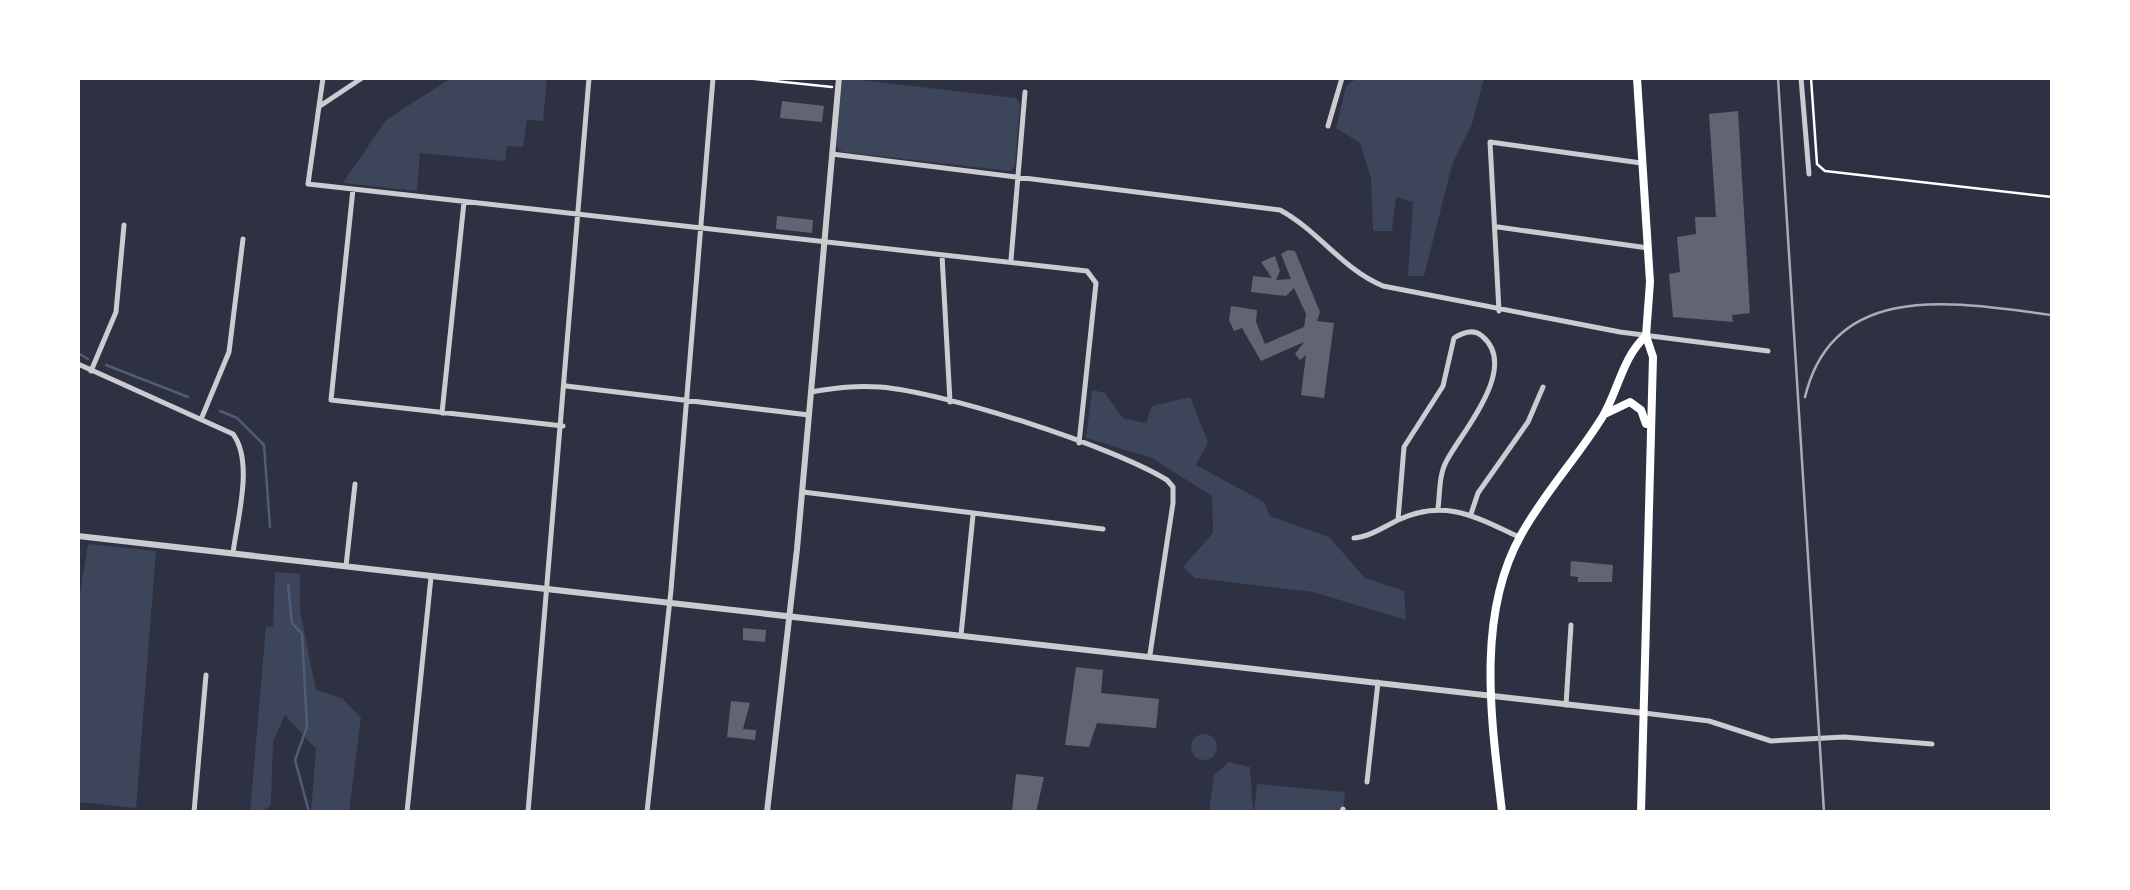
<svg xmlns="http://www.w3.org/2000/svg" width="2130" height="890" font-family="'Golos Text',sans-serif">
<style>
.green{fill:#3c4559}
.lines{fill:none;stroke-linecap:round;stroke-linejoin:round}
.stream{stroke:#4f5d75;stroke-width:2.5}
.building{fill:#626471}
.path{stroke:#fff;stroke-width:2.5}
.minor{stroke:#caccd0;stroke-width:5}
.tertiary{stroke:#caccd0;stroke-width:6}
.primary{stroke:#fff;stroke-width:8}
.rail{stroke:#abadb3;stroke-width:2.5}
</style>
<rect width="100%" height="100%" fill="#2d3142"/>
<!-- green -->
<path class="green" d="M451,78h96l-4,43 -16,-1 -4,27 -16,-1 -2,15 -85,-8 -3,38 -74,-8 43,-63z
M842,78l174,20 4,6 -5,62 -5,5 -168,-19 -6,-6z
M1357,78h127l-12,46 -20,41 -28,111h-16l5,-74 -17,-5 -4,34h-19l-2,-53 -11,-35 -24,-15 10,-42z
M1092,390l13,3 18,25 23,5 6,-17 38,-9 18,45 -12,23 68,37 6,14 59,21 36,41 39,13 2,29 -93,-28 -118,-14 -12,-11 30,-34 -1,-37 -60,-38 -66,-20z
M88,544l68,7 -20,257 -58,-6v-196z
M275,572l25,2v37l16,79 26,8 19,20 -12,94h-38l5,-63 -31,-34 -12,27 -2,63 -10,7h-11l16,-186 7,1z
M1191 747a13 13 0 1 1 26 0a13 13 0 1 1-26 0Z
M1229,762l21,5 3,45h-44l5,-37z
M1257,784l88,8 -2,20h-89z"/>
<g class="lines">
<!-- stream -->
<path class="stream" d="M78,353l10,6
M106,365l82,32
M220,411l17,7 27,27 6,82
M288,584l4,39 10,11 5,93 -12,33 14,52"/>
</g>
<!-- building -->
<path class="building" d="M782,101l42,5 -2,16 -42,-4z
M1738,111l12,202 -18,2 1,7 -60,-5 -4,-43 11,-2 -3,-35 19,-3 -1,-17h21l-7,-103z
M777,216l36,4 -1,13 -36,-4z
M1288,250l7,1 25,61 -3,9 17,2 -10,75 -23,-3 5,-40 -6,5 -5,-6 9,-12 -43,19 -19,-33 -8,3 -5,-11 2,-14 26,4 -1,12 9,22 39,-17 2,-13 -12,-26 -8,8 -35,-4 2,-16 19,2 -11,-16 14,-6 5,15 -4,9 15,-1 -10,-25z
M1571,561l42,4 -1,17h-34v-5l-8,-1z
M743,628l23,2 -1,12 -22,-2z
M1076,667l27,3 -2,23 58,6 -3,29 -59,-5 -8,24 -24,-2z
M731,701l19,2 -7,26 13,1 -1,10 -28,-3z
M1016,774l28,3 -8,35h-24z"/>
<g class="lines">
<!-- path -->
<path class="path" d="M746,78l86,9
M1811,78l6,86 8,7 227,26"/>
<!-- minor -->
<path class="minor" d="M323,78l-15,106 779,87 9,12 -17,160
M1801,78l8,96
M320,106l42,-28
M1328,126l14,-48
M832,154l448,56c39,21 62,59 103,76l237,46 148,19
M353,189l-22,211 232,26
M1498,227l150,21
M942,255l8,147
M1011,260l14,-168
M1499,311l-9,-169 151,21
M78,364l155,70c21,28 4,86 0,119
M91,371l25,-59 8,-87
M566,386l243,29
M811,392c24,-4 45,-7 69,-5 64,5 232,59 287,93l6,7v16l-23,151
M442,413l22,-211
M202,417l27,-65 14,-113
M803,492l300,37
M1471,514l7,-21 50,-71 15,-35
M1398,520l6,-73 39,-61 11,-48c8,-5 19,-10 28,-2 39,32 -23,99 -36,126 -7,13 -6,31 -8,46
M1354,538c15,-1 30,-11 44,-18 47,-22 78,-3 121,17
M346,566l9,-82
M961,635l12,-120
M1566,705l5,-80
M1644,713l65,8 62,20 73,-4 88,7
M1367,782l11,-100
M194,812l12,-137
M407,812l24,-235
M528,812l61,-734
M647,812l24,-222 42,-512
M1342,812l1,-3"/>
<!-- tertiary -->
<path class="tertiary" d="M78,536l1565,177
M767,812l30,-263 42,-471"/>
<!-- primary -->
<path class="primary" d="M1637,78l13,204 -4,54 7,21 -12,455
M1607,413l23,-11 11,8 5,14
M1502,812c-10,-88 -27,-195 19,-277 23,-42 57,-78 82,-119 15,-25 20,-60 43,-80"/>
<!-- rail -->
<path class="rail" d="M1778,78l46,734
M1805,397c29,-121 157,-93 247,-82"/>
</g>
<!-- border -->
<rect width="2130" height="890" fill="none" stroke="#ffffff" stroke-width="160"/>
</svg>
